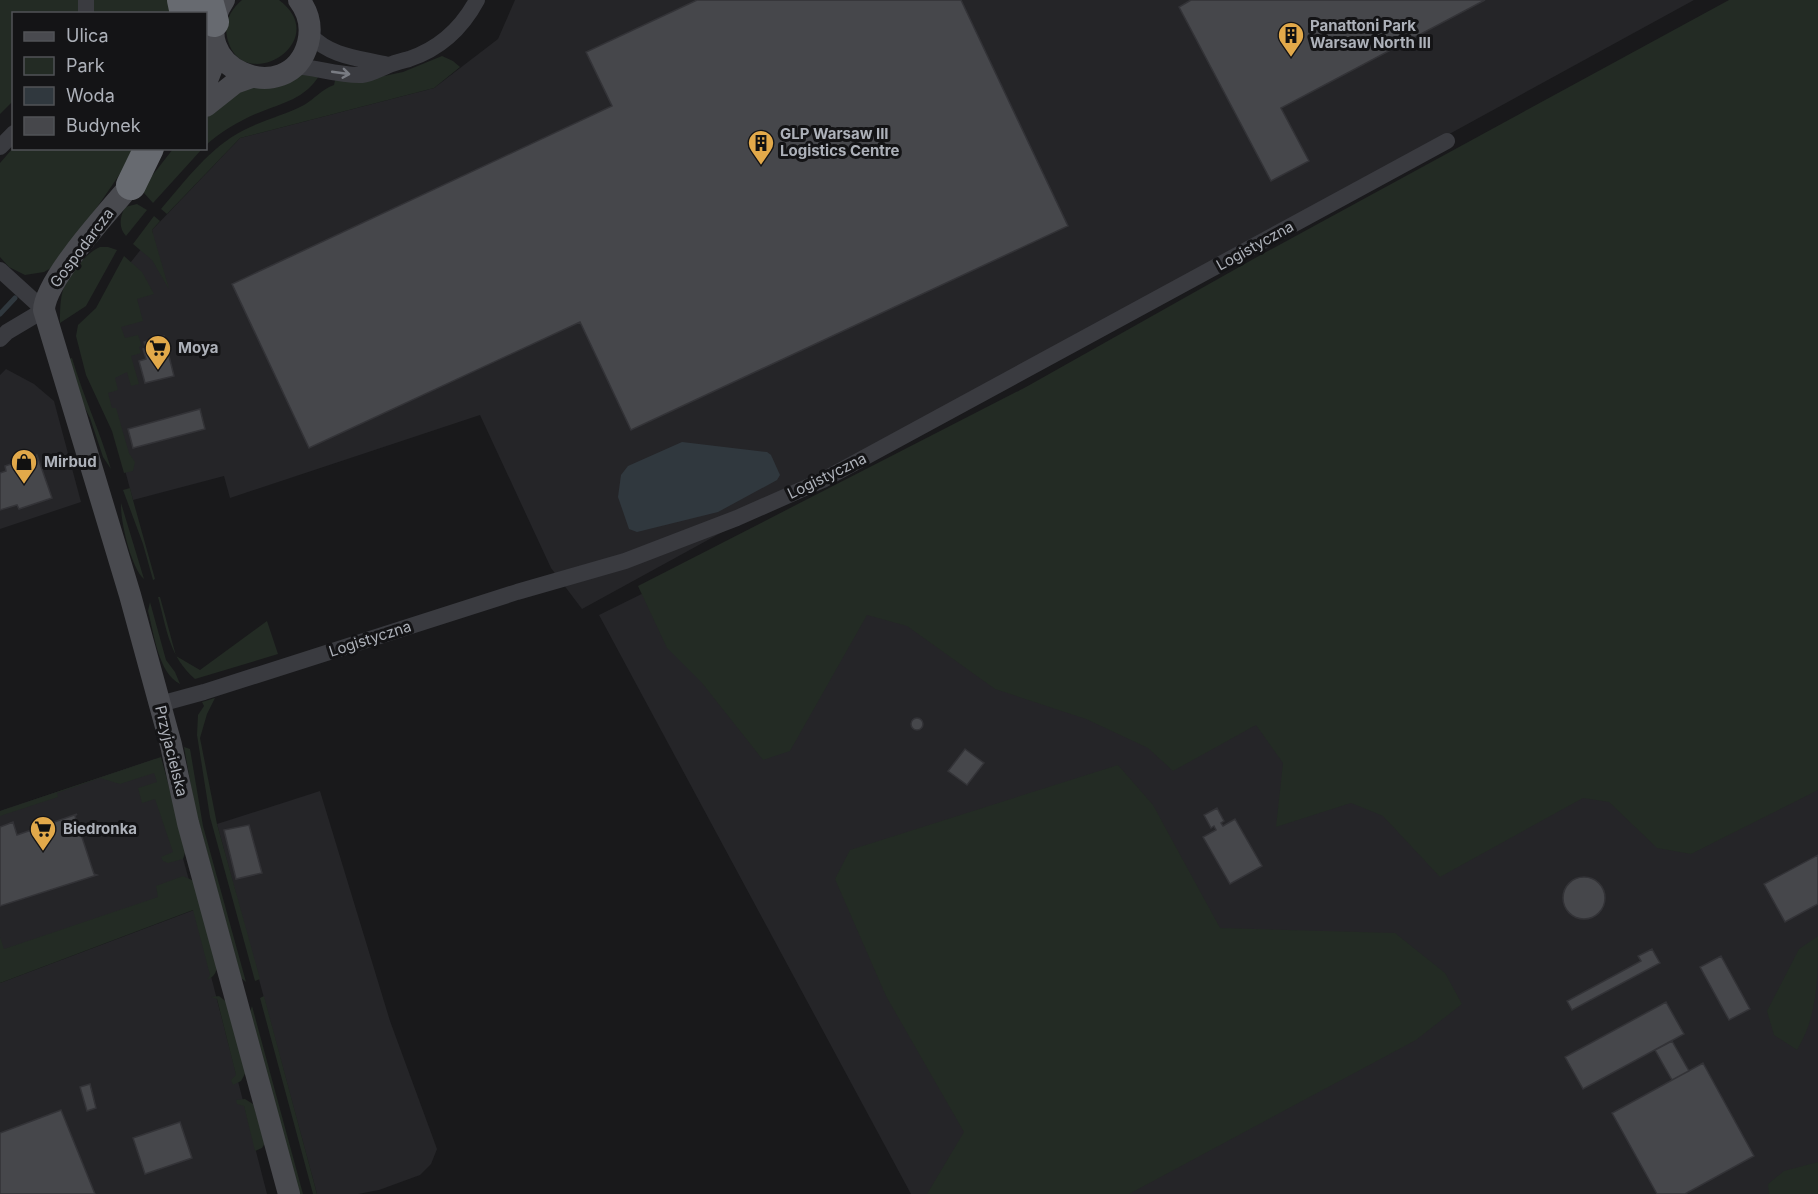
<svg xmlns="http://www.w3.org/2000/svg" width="1818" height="1194" font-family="Inter,sans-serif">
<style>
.built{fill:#252528}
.green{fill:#232b24}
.water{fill:#30383e}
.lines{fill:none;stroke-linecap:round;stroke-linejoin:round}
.stream{stroke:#30383e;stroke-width:5}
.building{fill:#46474b;stroke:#333337;stroke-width:1.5}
.street{stroke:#3a3b40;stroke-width:16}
.secondary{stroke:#494a4f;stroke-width:22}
.highway{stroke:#676a70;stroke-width:30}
.oneway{stroke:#797c83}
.labels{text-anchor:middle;stroke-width:6;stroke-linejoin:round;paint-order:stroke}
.poi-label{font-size:15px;font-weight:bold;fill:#adb1b9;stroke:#141416;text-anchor:start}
.street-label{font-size:15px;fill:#adb1b9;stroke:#141416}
</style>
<rect width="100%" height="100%" fill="#19191b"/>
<!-- built -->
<path class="built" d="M515,0h1179l-1112,609 -31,-41 -71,-153 -250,83 -6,-22 -91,24 -25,-93 -2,-102 21,-38 26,-33 -1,-4 88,-92 194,-50 64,-49z
M1818,0v1194h-907l-312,-579 323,-159z
M6,369l28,15 20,17 27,101 -81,27v-154z
M155,759l36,128 -191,64v-140z
M320,791l70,230 47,128 -6,15 -11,11 -41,15 -21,4h-41l-100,-370z
M194,910l73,284h-267v-211z"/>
<!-- green -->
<path class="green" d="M0,0h175l3,13 -164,1 -1,87 -13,13z
M242,0h37c56,42 -39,98 -52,37 -3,-15 4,-28 15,-37z
M1729,0h89v790l-127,64 -34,-6 -48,-46 -26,-4 -143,79 -57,-61 -32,-13 -75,24 7,-64 -27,-38 -83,46 -25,-23 -62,-29 -91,-30 -88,-63 -40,-11 -77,136 -27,9 -61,-77 -35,-35 -29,-62 388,-199 231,-130z
M442,56l11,5 7,6 -26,21 -194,50 -73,76 -6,-5c25,-29 48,-61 83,-79 19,-10 41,-15 60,-25 11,-6 16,-15 30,-20l2,-9h48l19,-4z
M320,74c-14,25 -38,29 -62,39 -19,8 -37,19 -52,32v-32l25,-21 64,-17z
M13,148l124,1 -48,70 -38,49 -7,4 -19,3 -16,-8 -9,-10v-94z
M173,149h29l-49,54 -9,-10v-7z
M137,204l10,6 -21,26c-8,-9 -6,-19 -1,-29z
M154,216l6,5 -8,9 17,59 -17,-29 -19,-16z
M100,247h8l9,3 -31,56 -26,17c0,-11 0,-23 3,-33 4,-14 24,-38 37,-43z
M124,256l18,16 12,22 -17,5 6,22 -22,6 4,11 13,-3 4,11 -3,1 2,6 -10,3 8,28 -8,2 -4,-14 -12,6 3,12 -10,3 4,15h4l13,45 6,9 -2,9 -9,2 -12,-42 -26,-56 -10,-39 2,-11 18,-17z
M72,358c11,38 28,73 39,111l-8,-12 -13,-39 -11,-22 -11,-37z
M130,488l3,12 22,79 -2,1 -10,-36 -20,-54z
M121,503l23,76c-13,-11 -24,-59 -23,-76z
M158,597h2l16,59 24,14 67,-49 11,33 -83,25c-26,-23 -28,-49 -37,-82z
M150,602l16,58 9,12 5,12c-22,-11 -26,-51 -32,-73z
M215,698l-8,16 -7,24 17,86 43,155 -5,2 -45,-164 -13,-82 1,-20 6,-9 -2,-4z
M184,747l6,2 13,77 43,156 -5,-4 -46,-170z
M161,757l25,93 -3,9 -15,4 -5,-2 -2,-4 12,-5 -18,-53 -13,4 -4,-15 19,-6 -3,-9 -34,11 -20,-6 -43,15 1,4 -58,19v-5z
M1118,765l35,40 67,123 175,5 50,40 17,31 -46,36 -287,154h-202l37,-62 -78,-136 -51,-117 15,-29z
M183,876l11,5 23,86c-1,7 -4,10 -10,13l3,-5 -17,-65 -193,73v-46l4,12 154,-52 -2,-11z
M1818,936c0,42 0,79 -21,114l-23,-15 -7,-24 32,-62z
M219,996l9,7 18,69 -5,9 -8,4 -2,-5 5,-5 -19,-76 -6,-2z
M264,996l53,198h-4l-53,-196z
M252,1006l51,188h-5l-48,-182z
M245,1099l8,5 12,39 -3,5 -7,3 -11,-45 -7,-2 -1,-4z
M1818,1162v32h-49l-1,-10 16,-13z"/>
<!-- water -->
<path class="water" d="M682,442l85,10 4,3 9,20 -3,5 -59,32 -81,20 -8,-3 -11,-32 3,-22 7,-9z"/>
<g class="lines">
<!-- stream -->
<path class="stream" d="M0,314l15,-16"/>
</g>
<!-- building -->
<path class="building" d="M697,0h264l107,226 -437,204 -51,-108 -271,126 -77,-164 380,-178 -26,-54z
M1191,0h294l-204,108 28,53 -38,20 -92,-174z
M164,336l10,40 -29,7 -6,-22 7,-2 -3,-10 3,-1 -2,-6z
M200,409l5,20 -72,19 -5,-19z
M37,455l15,43 -33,11 -2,-4 -17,5v-37l6,-2 -1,-5z
M911 724a6 6 0 1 1 12 0a6 6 0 1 1-12 0Z
M965,749l19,14 -17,22 -19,-14z
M1217,808l7,13 -3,2 2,3 12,-7 27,47 -32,18 -27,-47 13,-7 -2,-4 -3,2 -7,-13z
M77,814l-2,2 19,58 3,1 -97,31v-79l13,-5 4,13z
M249,825l13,48 -26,6 -12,-49z
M1818,855v49l-33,18 -21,-38z
M1563 898a21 21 0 1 1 42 0a21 21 0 1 1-42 0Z
M1652,949l8,14 -88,47 -5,-9 74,-40 -3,-5z
M1721,956l29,53 -21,11 -29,-53z
M1666,1002l18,32 -101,55 -18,-32z
M1672,1041l17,30 -17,9 -17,-30z
M1703,1063l51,93 -69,38h-28l-45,-81z
M90,1084l6,24 -9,3 -7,-24z
M61,1110l34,84h-95v-61z
M180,1122l12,36 -47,16 -12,-36z"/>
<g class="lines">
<!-- street -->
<path class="street" d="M86,0v14
M310,35c21,22 49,23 78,30
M293,66c23,1 45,10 69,9 9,-1 17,-6 25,-9 7,-3 15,-5 22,-7 30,-10 53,-31 68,-59
M0,147l14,-14
M0,270l44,40 -37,22 -7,7
M160,704l44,-12 313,-100 108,-31 112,-43 86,-38 624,-339"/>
<!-- secondary -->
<path class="secondary" d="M224,0c-45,68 66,112 84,43 4,-16 1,-30 -9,-43
M206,83l7,-18 3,-18
M206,106l29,-23 17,-6
M141,173c-23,28 -96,105 -97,137l86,285 41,150 17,78 101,371"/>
<!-- highway -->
<path class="highway" d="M182,0l3,14
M208,0l6,22
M131,185l18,-37"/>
</g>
<!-- one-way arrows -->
<defs><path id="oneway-shaft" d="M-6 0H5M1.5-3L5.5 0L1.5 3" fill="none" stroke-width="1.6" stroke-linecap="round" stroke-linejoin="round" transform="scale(1.5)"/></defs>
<use class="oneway" href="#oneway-shaft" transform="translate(341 73) rotate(8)"/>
<!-- icons -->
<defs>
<g id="building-pin" transform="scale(1.35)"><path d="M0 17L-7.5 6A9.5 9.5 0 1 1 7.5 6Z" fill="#e2a94a" stroke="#141416"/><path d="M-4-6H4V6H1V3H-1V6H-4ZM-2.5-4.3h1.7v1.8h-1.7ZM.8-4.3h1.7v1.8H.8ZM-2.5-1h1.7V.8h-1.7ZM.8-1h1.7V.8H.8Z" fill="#111"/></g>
<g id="supermarket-pin" transform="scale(1.35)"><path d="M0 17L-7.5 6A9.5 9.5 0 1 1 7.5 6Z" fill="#e2a94a" stroke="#141416"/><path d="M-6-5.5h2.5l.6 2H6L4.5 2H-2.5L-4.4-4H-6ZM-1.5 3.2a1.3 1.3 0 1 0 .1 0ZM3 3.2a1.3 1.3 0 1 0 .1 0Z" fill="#111"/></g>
<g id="shop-pin" transform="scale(1.35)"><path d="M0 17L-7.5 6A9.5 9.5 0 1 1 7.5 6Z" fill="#e2a94a" stroke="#141416"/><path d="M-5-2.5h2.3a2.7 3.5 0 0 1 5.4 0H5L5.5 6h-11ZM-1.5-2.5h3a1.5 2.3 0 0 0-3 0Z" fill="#111"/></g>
</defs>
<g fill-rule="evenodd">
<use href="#building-pin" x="1291" y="35"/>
<use href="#building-pin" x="761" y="143"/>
<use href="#supermarket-pin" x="158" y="348"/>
<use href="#shop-pin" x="24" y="462"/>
<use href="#supermarket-pin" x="43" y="829"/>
</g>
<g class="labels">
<!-- poi labels -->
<g class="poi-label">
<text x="1310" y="31">Panattoni Park<tspan x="1310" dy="17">Warsaw North III</tspan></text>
<text x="780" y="139">GLP Warsaw III<tspan x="780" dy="17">Logistics Centre</tspan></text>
<text x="178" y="353">Moya</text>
<text x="44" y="467">Mirbud</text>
<text x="63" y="834">Biedronka</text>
</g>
<!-- street labels -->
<g class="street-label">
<text transform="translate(1255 246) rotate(-29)" y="5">Logistyczna</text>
<text transform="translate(82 248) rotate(-53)" y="5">Gospodarcza</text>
<text transform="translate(827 476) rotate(-26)" y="5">Logistyczna</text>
<text transform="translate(370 639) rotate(-18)" y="5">Logistyczna</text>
<text transform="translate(171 751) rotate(76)" y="5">Przyjacielska</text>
</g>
</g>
<!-- legend -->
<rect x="12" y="12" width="195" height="138" fill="#141416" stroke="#515357" stroke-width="1.5"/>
<rect x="24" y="32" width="30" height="9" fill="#494a4f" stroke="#515357" stroke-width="1.5"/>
<text x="66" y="42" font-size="18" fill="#adb1b9">Ulica</text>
<rect x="24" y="57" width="30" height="18" fill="#232b24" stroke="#515357" stroke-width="1.5"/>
<text x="66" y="72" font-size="18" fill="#adb1b9">Park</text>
<rect x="24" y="87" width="30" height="18" fill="#30383e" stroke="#515357" stroke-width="1.5"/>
<text x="66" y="102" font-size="18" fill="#adb1b9">Woda</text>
<rect x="24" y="117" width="30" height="18" fill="#46474b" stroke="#515357" stroke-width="1.5"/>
<text x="66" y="132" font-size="18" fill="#adb1b9">Budynek</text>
</svg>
